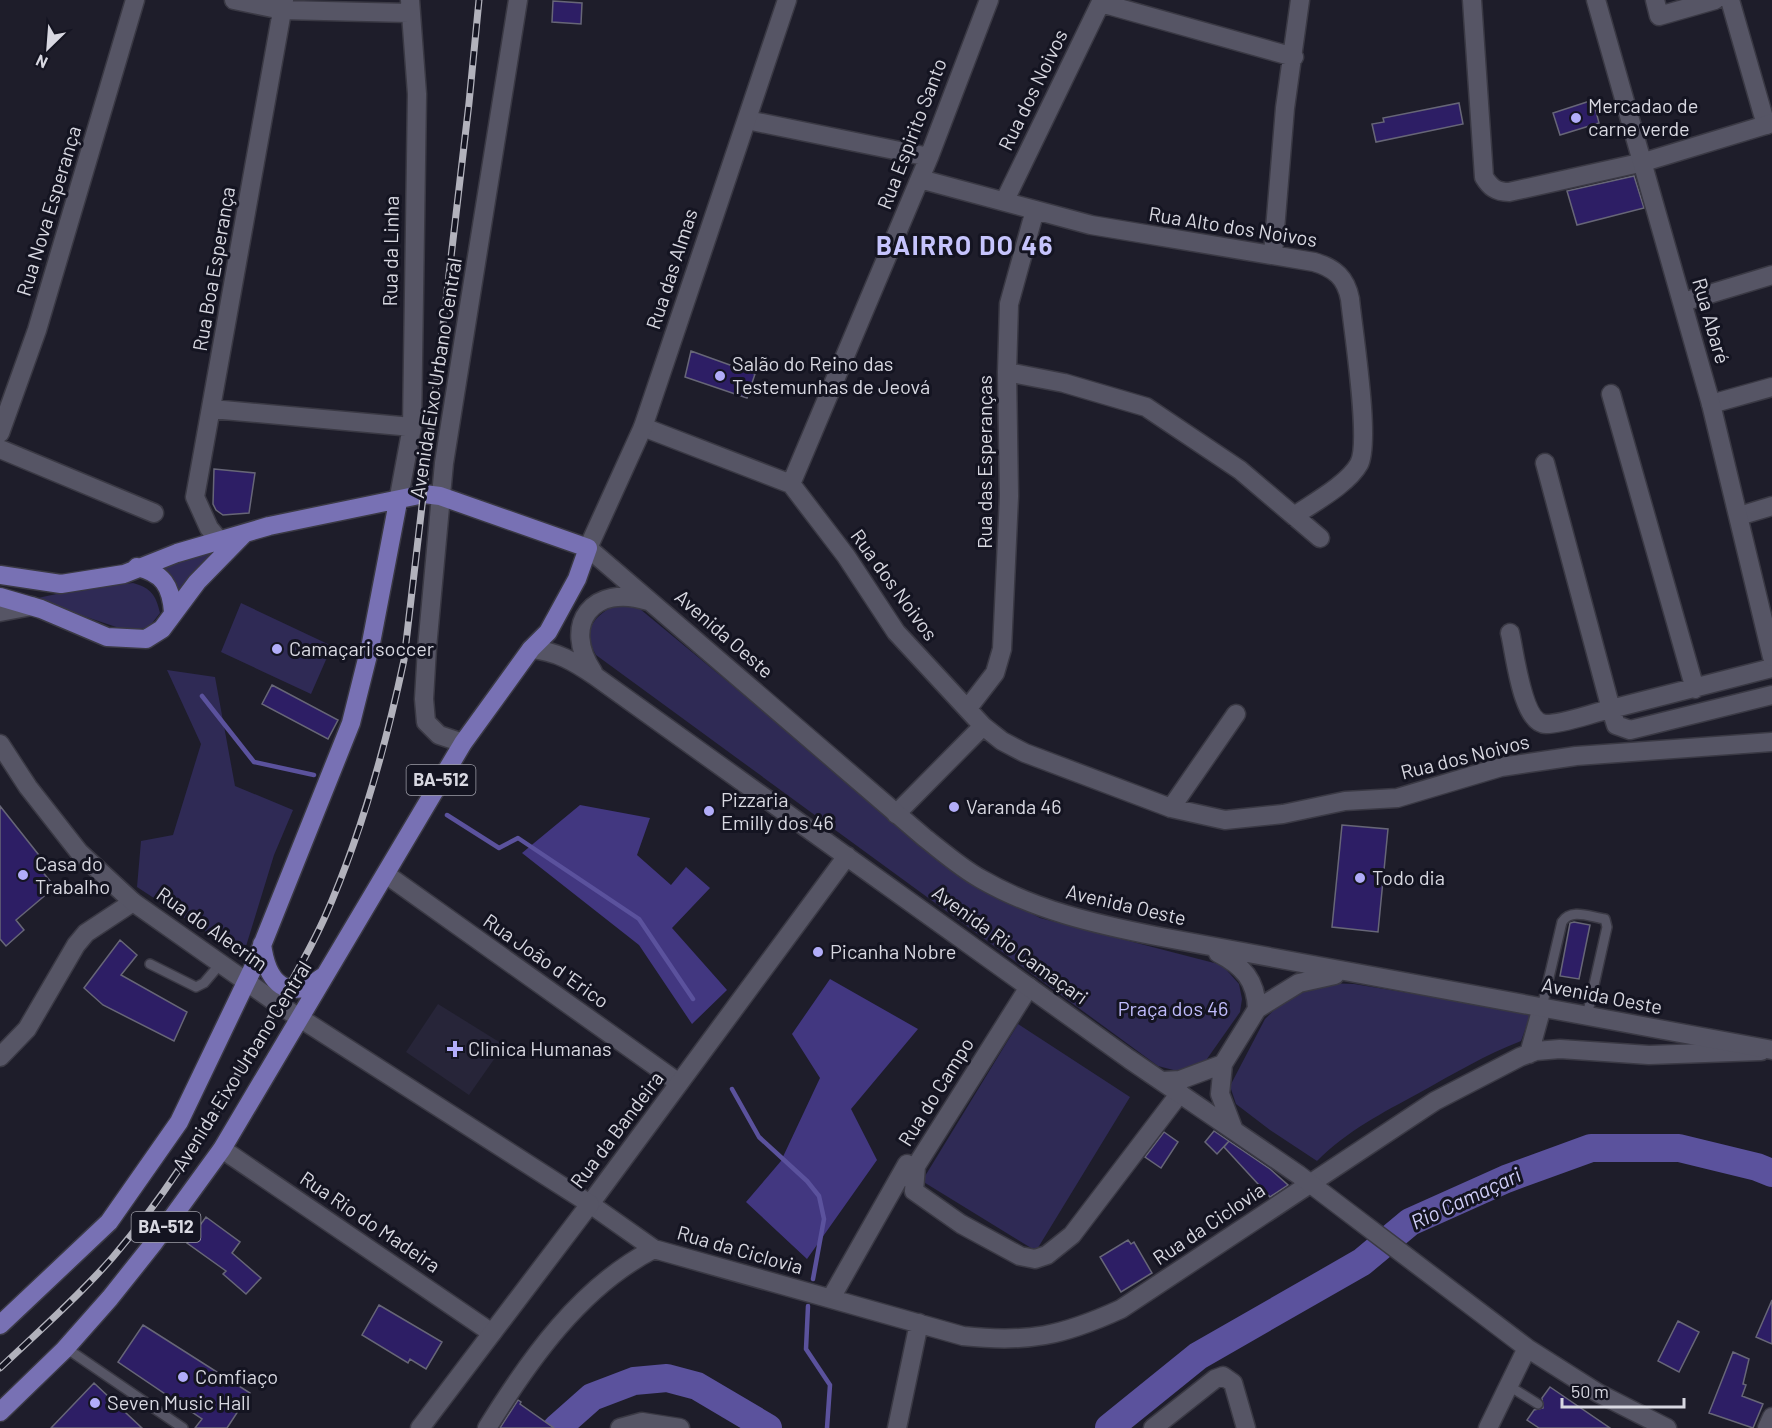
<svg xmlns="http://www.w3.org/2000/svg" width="1772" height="1428" font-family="Barlow,sans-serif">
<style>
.built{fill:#272539}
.green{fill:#2f2a55}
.forest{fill:#423780}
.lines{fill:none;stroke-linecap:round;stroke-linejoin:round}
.stream{stroke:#5b529d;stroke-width:4.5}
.river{stroke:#5b529d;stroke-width:28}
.building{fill:#2d1e65;stroke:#676677;stroke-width:1.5}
.service-casing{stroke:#3a3944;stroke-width:12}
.minor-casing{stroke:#3a3944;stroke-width:21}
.tertiary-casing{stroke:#3a3944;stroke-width:21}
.secondary-casing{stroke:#3a3944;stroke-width:21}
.primary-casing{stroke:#3a3944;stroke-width:21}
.service{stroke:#565565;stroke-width:9}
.minor{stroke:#565565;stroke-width:18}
.tertiary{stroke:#565565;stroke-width:18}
.secondary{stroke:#565565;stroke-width:18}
.primary{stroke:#7871b4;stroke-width:18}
.rail-casing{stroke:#b2b2bc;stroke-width:7}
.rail{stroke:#141421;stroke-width:4.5;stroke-dasharray:14;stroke-linecap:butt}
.poi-dot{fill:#b2adf9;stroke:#141421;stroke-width:2}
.labels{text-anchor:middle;stroke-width:6;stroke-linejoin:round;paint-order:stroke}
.shield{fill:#141421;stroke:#9d9da7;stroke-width:1.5}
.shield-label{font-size:18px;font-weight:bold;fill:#d8d8e1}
.street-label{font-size:20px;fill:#d8d8e1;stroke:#141421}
.poi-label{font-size:20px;fill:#d8d8e1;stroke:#141421;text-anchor:start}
.park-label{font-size:20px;fill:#c0bcfc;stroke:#141421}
.water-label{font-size:21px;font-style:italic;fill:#cfcdf8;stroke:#141421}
.district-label{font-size:26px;font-weight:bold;letter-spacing:1.5px;fill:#c6c4fd;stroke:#141421}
</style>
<rect width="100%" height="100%" fill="#1e1d2a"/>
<!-- built -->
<path class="built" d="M438,1004l66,41 -35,50 -63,-43z"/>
<!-- green -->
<path class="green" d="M238,537l-67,74 -3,-20 -33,-22z
M133,583c18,5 23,12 27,30l-11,14 -21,4 -95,-32 47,-10z
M241,603l91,43 -21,48 -90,-42z
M619,603l15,1 332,275 74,39 182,47 17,19 3,15 -2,13 -38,54 -21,6 -23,-6 -562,-411c-15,-26 -1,-40 23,-52z
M167,670l48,7 20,109 58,24 -19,45 -31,101 -106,-69 4,-46 32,-6 28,-91z
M1325,983l29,1 177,29 -10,28c-36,14 -68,33 -102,52 -37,20 -72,38 -102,68l-47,-31 -34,-26 -6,-18 35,-67 20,-20z
M1018,1024l112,73 -94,154 -114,-70z"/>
<!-- forest -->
<path class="forest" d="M580,805l70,13 -13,37 34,30 15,-18 24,21 -38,40 55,62 -35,34 -53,-79 -117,-92z
M830,979l88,50 -67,80 26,51 -70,99 -61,-57 35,-41 39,-83 -28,-44z"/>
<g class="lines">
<!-- stream -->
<path class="stream" d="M202,696l52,66 60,13
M447,815l52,33 19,-10 121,81 54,80
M732,1089l27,48 48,44 12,15 5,23 -11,60
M808,1306l-2,43 24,36 -3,43"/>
<!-- river -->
<path class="river" d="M557,1428l35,-31 42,-16 33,-3 30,8 71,42
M1109,1428l89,-72 164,-94 48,-40 96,-43 85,-31h88l78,19 15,6"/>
</g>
<!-- building -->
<path class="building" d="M553,1l29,2 -1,21 -29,-2z
M1593,100l6,23 -39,12 -7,-22z
M1459,103l4,21 -87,18 -4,-18 12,-2 -1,-4z
M1634,176l10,32 -67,17 -10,-34z
M691,351l64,23 -8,24 -62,-21z
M214,469l41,4 -6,40 -26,2 -7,-5 -3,-6z
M272,685l66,35 -10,19 -66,-35z
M0,806l42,53 -6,5 19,23 -39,33 8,10 -18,16 -6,-7z
M1342,825l46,4 -10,103 -46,-5z
M1574,922l16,3 -11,54 -19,-3 10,-53z
M120,940l17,15 -16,20 66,37 -13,29 -71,-36 -19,-17z
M1214,1131l56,38 18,16 -18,12 -46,-50 5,-6 -12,13 -12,-12z
M1164,1132l14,10 -17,26 -16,-11z
M206,1217l34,25 -8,11 29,25 -15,16 -23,-20 3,-3 -39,-28z
M1128,1240l3,4 3,-2 18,31 -31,19 -21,-35z
M1772,1300v44l-16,-7z
M379,1305l63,37 -16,27 -16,-10 -2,4 -46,-28z
M1678,1321l21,11 -20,40 -21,-11z
M143,1325l107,68 -23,35h-32l7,-9 -84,-57z
M1733,1352l16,7 -6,25 3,1 -4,11 21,8 -10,24 -44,-15z
M94,1383l48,45h-91z
M1550,1387l60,41h-71l-12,-8 7,-10 9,-2 -1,-10z
M518,1400l3,2 -1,2 34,24h-54z"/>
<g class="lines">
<!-- service casing -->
<g class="service-casing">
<path id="service" d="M150,964l46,23 8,-4 17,-20
M1542,1007l20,-85c9,-14 28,-5 43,-3l2,8 -20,89
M66,1348l117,80
M1509,1386l29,18"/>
</g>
<!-- minor casing -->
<g class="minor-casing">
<path id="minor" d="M234,0l48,10 127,3
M1472,0l12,177c6,10 12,15 25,15l135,-30
M1655,0l4,16 56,-16
M1730,0l36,125
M1101,3l193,54
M747,120l182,37
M920,179l171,46 223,37c21,6 32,16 36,37 3,31 21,143 9,165 -11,20 -46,39 -65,52
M1005,200l97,-200
M1273,254l12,-146 15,-108
M1683,302l89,-27
M1007,372l57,11 82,24 94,63 80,68
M1611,394l84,295
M1711,404l61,-17
M212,409l200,18
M643,427l148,57 55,72 50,76 87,94 19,15 23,12 146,55 54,12 58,-6 62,-13 52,-3 104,-31 75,-11 196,-14
M0,433l37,-103 98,-330
M0,449l154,64
M791,484l138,-327 60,-157
M398,502l14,-75 5,-333 -7,-94
M1739,516l33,-10
M219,540l-10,-12 -14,-31 89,-497
M1510,633c5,20 12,91 36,91 18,0 46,-11 65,-15l-66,-246
M1772,668l-161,41 5,16 14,5 142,-35
M968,708l27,-35 7,-24 7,-153 -2,-124 2,-68 26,-94
M1171,808l65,-94
M896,814l87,-88
M387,875l292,208
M1029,987l-113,179 -2,25 47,33 59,32 15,3 12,-4 25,-20 108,-142
M1529,1054l13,-47
M0,1057l27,-28 49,-84 10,-12 47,-31
M222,1149l270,184
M590,1204l64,45 309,87c65,7 99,0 158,-27l314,-208 85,-44 16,-6 24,-2 89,6 112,-4
M831,1298l76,-134
M487,1428c42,-68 94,-142 167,-179
M620,1428l22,-6 38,6
M897,1428l22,-105
M1153,1428l62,-49 8,-3 10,7 13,45
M1767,1428l5,-11"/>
</g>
<!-- tertiary casing -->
<g class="tertiary-casing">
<path id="tertiary" d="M1596,0l115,404 61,253
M1644,162l128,-39
M588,548l337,290c18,14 36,30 56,41 54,31 114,45 175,57l616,114
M531,649c25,2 44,13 64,27l534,383 170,116 228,173 71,45 69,35
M593,672c-32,-48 0,-89 55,-71
M1218,953c25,13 38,27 39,56
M1163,1081l17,-1 43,-16
M1233,1128l-13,-34 3,-30 34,-55 42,-26 36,-8
M590,1204l257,-348
M1488,1428l39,-80"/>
</g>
<!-- secondary casing -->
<g class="secondary-casing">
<path id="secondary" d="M588,548l55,-121 144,-427
M0,612l32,-6
M463,743l-24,-8 -13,-13 -2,-23 3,-51 17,-185 74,-463
M0,744l28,43 51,65 54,50 145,102 312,200 -170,224"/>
</g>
<!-- primary casing -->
<g class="primary-casing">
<path id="primary" d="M137,567c26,6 34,19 36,45
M0,575l61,9 63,-10 53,-21 92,-27 155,-32 16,2 148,52 -11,31 -29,53 -17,17 -68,94 -241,406 -69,95 -43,54 -46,52 -64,62
M0,597l41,12 66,28 39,2 16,-10 35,-47 46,-47
M262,944c5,39 25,60 62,32
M0,1325l109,-103 70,-100 74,-154 98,-245 20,-80 27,-141"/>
</g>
<!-- service -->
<use href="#service" class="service"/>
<!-- minor -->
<use href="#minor" class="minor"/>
<!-- tertiary -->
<use href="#tertiary" class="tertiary"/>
<!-- secondary -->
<use href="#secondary" class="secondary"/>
<!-- primary -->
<use href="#primary" class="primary"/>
<!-- rail casing -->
<g class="rail-casing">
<path id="rail" d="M0,1368c38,-36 79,-72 113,-111 52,-61 95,-129 134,-199 26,-45 55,-91 77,-139 37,-83 61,-170 80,-259l65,-557 10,-103"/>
</g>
<!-- rail -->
<use href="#rail" class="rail"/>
</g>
<!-- markers -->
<g class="poi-dot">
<circle cx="1576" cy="118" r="6"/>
<circle cx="720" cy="376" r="6"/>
<circle cx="277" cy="649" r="6"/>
<circle cx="954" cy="807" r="6"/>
<circle cx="709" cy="811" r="6"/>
<circle cx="23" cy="875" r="6"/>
<circle cx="1360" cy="878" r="6"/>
<circle cx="818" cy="952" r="6"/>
<path d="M452 1040h6v6h6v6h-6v6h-6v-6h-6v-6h6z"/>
<circle cx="183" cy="1377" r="6"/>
<circle cx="95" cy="1403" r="6"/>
</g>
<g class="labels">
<!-- shield labels -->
<g class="shield">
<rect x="406.5" y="765" width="69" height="30" rx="4.5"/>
<rect x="131.5" y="1212" width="69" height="30" rx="4.5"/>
</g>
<g class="shield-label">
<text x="441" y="786">BA-512</text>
<text x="166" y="1233">BA-512</text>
</g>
<!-- street labels -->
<g class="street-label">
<text transform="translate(1033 90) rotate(-64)" y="7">Rua dos Noivos</text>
<text transform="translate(912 134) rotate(-69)" y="7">Rua Espirito Santo</text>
<text transform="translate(49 211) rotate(-73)" y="7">Rua Nova Esperança</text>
<text transform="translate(1233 227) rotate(9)" y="7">Rua Alto dos Noivos</text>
<text transform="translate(391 251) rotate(-89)" y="7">Rua da Linha</text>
<text transform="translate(214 269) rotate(-80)" y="7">Rua Boa Esperança</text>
<text transform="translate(672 269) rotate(-72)" y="7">Rua das Almas</text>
<text transform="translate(1711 321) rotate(74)" y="7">Rua Abaré</text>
<text transform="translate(436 378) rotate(-81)" y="7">Avenida Eixo Urbano Central</text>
<text transform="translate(985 462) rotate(-90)" y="7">Rua das Esperanças</text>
<text transform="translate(894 585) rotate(54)" y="7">Rua dos Noivos</text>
<text transform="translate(724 634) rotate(41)" y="7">Avenida Oeste</text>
<text transform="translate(1465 757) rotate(-14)" y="7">Rua dos Noivos</text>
<text transform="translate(1126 905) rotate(13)" y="7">Avenida Oeste</text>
<text transform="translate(212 929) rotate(35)" y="7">Rua do Alecrim</text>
<text transform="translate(1010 945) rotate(36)" y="7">Avenida Rio Camaçari</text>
<text transform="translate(546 961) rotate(35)" y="7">Rua João d 'Erico</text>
<text transform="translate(1602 996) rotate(11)" y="7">Avenida Oeste</text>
<text transform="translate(242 1066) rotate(-58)" y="7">Avenida Eixo Urbano Central</text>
<text transform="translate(936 1092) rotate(-58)" y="7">Rua do Campo</text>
<text transform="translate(617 1130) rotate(-53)" y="7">Rua da Bandeira</text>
<text transform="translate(370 1222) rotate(34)" y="7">Rua Rio do Madeira</text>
<text transform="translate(1209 1224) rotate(-34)" y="7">Rua da Ciclovia</text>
<text transform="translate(740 1250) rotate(16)" y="7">Rua da Ciclovia</text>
</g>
<!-- poi labels -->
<g class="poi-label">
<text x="1588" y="113">Mercadao de<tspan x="1588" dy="23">carne verde</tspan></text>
<text x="732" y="371">Salão do Reino das<tspan x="732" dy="23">Testemunhas de Jeová</tspan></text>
<text x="289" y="656">Camaçari soccer</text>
<text x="721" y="807">Pizzaria<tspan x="721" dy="23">Emilly dos 46</tspan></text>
<text x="966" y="814">Varanda 46</text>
<text x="35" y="871">Casa do<tspan x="35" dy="23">Trabalho</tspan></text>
<text x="1372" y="885">Todo dia</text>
<text x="830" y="959">Picanha Nobre</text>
<text x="468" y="1056">Clinica Humanas</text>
<text x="195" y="1384">Comfiaço</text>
<text x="107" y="1410">Seven Music Hall</text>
</g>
<!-- park labels -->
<g class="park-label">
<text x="1173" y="1016">Praça dos 46</text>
</g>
<!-- water labels -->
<g class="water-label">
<text transform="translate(1466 1199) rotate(-25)" y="7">Rio Camaçari</text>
</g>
<!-- district labels -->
<g class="district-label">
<text x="965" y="255">BAIRRO DO 46</text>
</g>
</g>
<!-- north arrow -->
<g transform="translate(48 48) rotate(205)" stroke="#141421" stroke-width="4.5" paint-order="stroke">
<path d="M0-4.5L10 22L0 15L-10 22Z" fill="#d8d8e1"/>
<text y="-9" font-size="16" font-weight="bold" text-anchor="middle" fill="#d8d8e1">N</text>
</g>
<!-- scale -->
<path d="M1562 1398v9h122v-9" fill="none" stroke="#d8d8e1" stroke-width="3"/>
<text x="1571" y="1398" font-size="18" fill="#d8d8e1" stroke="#141421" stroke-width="4.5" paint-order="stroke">50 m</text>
</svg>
